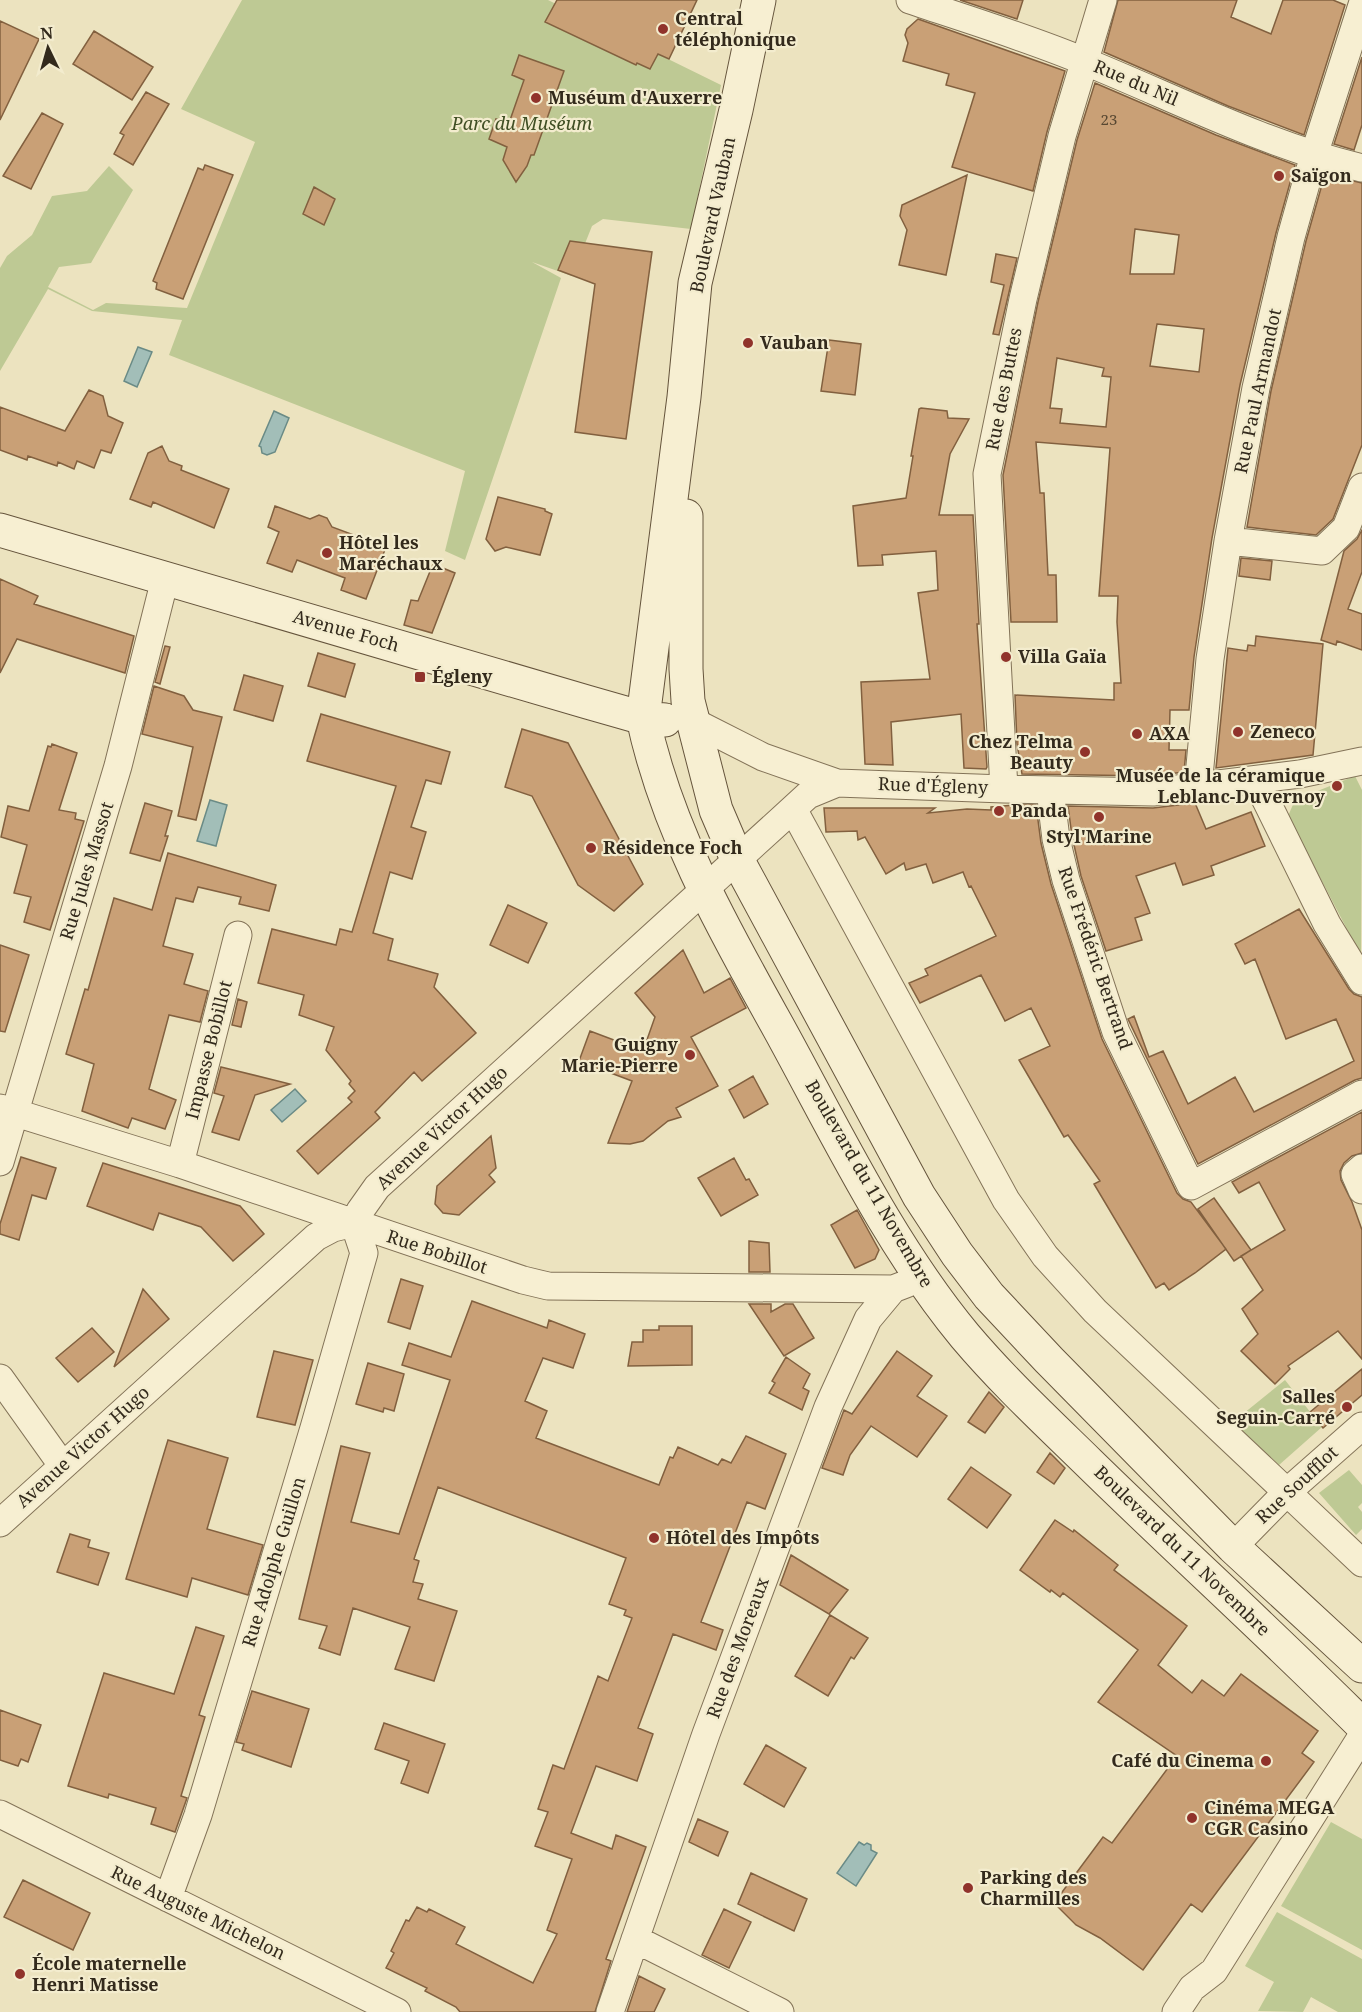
<svg xmlns="http://www.w3.org/2000/svg" width="1362" height="2012" font-family="'Noto Serif',serif">
<style>
.green{fill:#bec994}
.water{fill:#a2beb8;stroke:#6a8b86;stroke-width:1.5}
.building{fill:#c9a076;stroke:#82603f;stroke-width:1.5;fill-rule:evenodd}
.lines{fill:none;stroke-linecap:round;stroke-linejoin:round}
.minor-casing{stroke:#837358;stroke-width:29}
.secondary-casing{stroke:#65543c;stroke-width:35}
.minor{stroke:#f7efd2;stroke-width:27}
.secondary{stroke:#f7efd2;stroke-width:33}
.poi-dot{fill:#90332b;stroke:#f3ecce;stroke-width:2}
.labels{text-anchor:middle;stroke-width:4.5;stroke-linejoin:round;paint-order:stroke}
.number-label{font-size:15px;fill:#584832}
.poi-label{font-size:18px;font-weight:bold;fill:#332a1c;stroke:#f3ecce;text-anchor:start}
.street-label{font-size:18px;fill:#332a1c;stroke:#f3ecce}
.park-label{font-size:18px;font-style:italic;fill:#404f24;stroke:#f3ecce}
</style>
<rect width="100%" height="100%" fill="#ece3bf"/>
<!-- green -->
<path class="green" d="M242,0h306l173,85 -30,144 -88,-10 -11,7 -20,50 -40,-14 29,16 -96,282 -20,-9 20,-80 -296,-116 13,-35 -90,-9 -44,-22 -48,82v-103l7,-12 25,-21 20,-39 35,-5 22,-25 24,24 -42,73 -32,4 -11,20 45,23 13,-7 81,5 68,-166 -74,-33z
M1355,776l7,14 -1,166 -73,-140 7,-16z
M1285,1380l37,47 -43,38 -46,-43z
M1349,1470l13,15v18l-4,4 4,5v17l-6,6 -37,-42z
M1331,1822l31,17v111l-81,-44z
M1277,1912l85,47v53h-24l-27,-15 -8,15 -45,-1 16,-29 -29,-16z"/>
<!-- water -->
<path class="water" d="M138,347l14,5 -15,35 -13,-6z
M274,411l15,7 -14,34 -8,3 -5,-2 -1,-6 -2,-1z
M210,800l17,5 -11,41 -19,-5z
M295,1089l11,12 -24,21 -11,-12z
M859,1842l5,3 3,-2 4,2v5l6,3 -21,33 -19,-13z"/>
<!-- building -->
<path class="building" d="M557,0h140l-28,59 -11,-5 -8,15 -13,-6 -1,2 -91,-43z
M960,0h63l-6,19z
M1118,0h119l-6,17 40,17 12,-34h50l12,5 -41,130 -76,-29 -124,-54z
M918,19l147,52 -18,61 -14,59 -81,-24 23,-74 -29,-8 3,-11 -46,-13 5,-18 -3,-8 2,-6z
M0,21l39,18 -39,81z
M94,31l59,36 -21,33 -59,-36z
M519,55l45,16 -30,84h-3l-4,11 -11,16 -13,-22 4,-13 -18,-8 7,-20 13,4 15,-43 -12,-5z
M1362,57v68l-8,25 -20,-6z
M1095,83l121,52 79,30 -19,68 -36,152 -28,153 -18,119 -5,53h-19l-1,40h17l-2,22 -32,4 -130,-2 -5,-30 -2,-49 99,5v-17h7l-4,-61 1,-26h-19l11,-148 -74,-6 4,51h4l4,82h8l1,47h-46l-8,-147 35,-173 39,-162zM1135,229l44,6 -5,39h-44zM1157,324l47,5 -5,43 -49,-6zM1057,358l47,10 -2,8 9,1 -5,50 -46,-4 2,-14 -12,-1z
M146,92l23,12 -36,61 -19,-11 10,-19 -4,-2z
M42,113l21,11 -32,65 -28,-13z
M205,165l28,10 -50,124 -27,-10 1,-6 -4,-2 45,-113 5,2z
M1325,174l37,9v262l-29,74 -17,16 -69,-8 24,-136 35,-150z
M967,175l-21,100 -47,-10 8,-35 -7,-14 2,-11z
M314,187l21,12 -11,26 -21,-11z
M570,241l82,11 -26,187 -51,-7 20,-148 -37,-14z
M996,254l21,4 -18,77 -6,-1 11,-49 -13,-3z
M829,340l32,4 -6,51 -34,-4z
M89,390l14,6 5,20 15,7 -12,30 -10,-3 -7,18 -17,-7 -3,8 -16,-7 -1,4 -29,-10 -1,4 -27,-10v-43l65,24z
M921,408l26,3 1,7 21,1 -19,35 -11,61h34l6,109h-2l10,143 -1,2 -22,-1 -3,-54 -70,8 2,43 -28,-1 -4,-82 69,-3 -12,-86 20,-3 -2,-39 -54,4 1,10 -25,1 -5,-60 53,-8 7,-42h-2l8,-47z
M162,446l7,15 13,5 -1,4 48,19 -15,39 -61,-26 -2,5 -21,-8 18,-46z
M498,497l47,12v2l7,3 -12,41 -34,-8 -11,4 -9,-12z
M275,506l35,13 9,-4 8,3 5,9 54,20 -20,52 -25,-9 4,-12 -48,-18 -5,12 -25,-9 12,-31 -11,-5z
M1362,530v42l-14,37 14,5v36l-25,-9 -1,4 -15,-5 23,-89 13,-12z
M1241,558l31,3 -2,19 -31,-4z
M433,564l22,9 -23,60 -28,-8 7,-25 7,1z
M0,579l38,17 -4,8 100,32 -9,37 -108,-34 -17,34z
M1256,636l67,8 -10,111 -97,13 12,-120 19,3 1,-6 7,1z
M165,646l5,1 -10,37 -5,-2z
M318,653l37,11 -10,33 -37,-11z
M244,675l39,11 -10,35 -39,-11z
M154,686l30,10 9,14 29,7 -26,103 -18,-4 15,-69 -51,-13z
M321,714l129,38 -9,32 -15,-4 -15,47 15,5 -14,47 -22,-7 -17,61 20,6 -5,21 50,14 -4,13 42,46 -54,48 -8,-9 -39,40 5,6 -62,56 -21,-23 55,-49 -4,-4 7,-7 -6,-7 2,-3 -25,-31 8,-23 -35,-12 5,-20 -46,-12 14,-54 64,16 4,-16 12,3 44,-146 -89,-25z
M522,729l46,14 75,141 -29,27 -36,-26 -46,-89 -27,-9z
M52,744l25,9 -18,57 17,3 -1,6 9,2 -34,109 -26,-8 7,-25 -17,-4 13,-48 -26,-8 7,-31 21,5 19,-65 3,1z
M145,803l27,8 -7,25h3l-8,25 -30,-8z
M1195,803l11,26 45,-17 14,34 -54,20 3,9 -31,10 -8,-22 -39,13 14,37 -15,5 7,22 -36,11 -25,-75 -9,-40 -4,-30 85,2z
M1015,805h21l5,38 10,41 51,155 75,154 6,6 8,3 35,47 -31,24 -26,17 -5,-7 -8,5 -62,-104 6,-3 -32,-46 -4,2 -45,-77 31,-14 -19,-38 -26,13 -24,-46 -61,28 -11,-20 19,-8 -3,-6 71,-33 -25,-50 -2,1 -6,-15 -30,11 -7,-19 -20,6 -2,-7 -18,11 -21,-37 -7,3 -1,-9 -31,1 -2,-24h111l-7,5 39,-4 24,1v-3z
M168,853l108,32 -7,26 -30,-7 2,-7 -43,-10 -5,15 -17,-4 -13,48 30,8 -9,30 24,7 -8,31 -31,-7 -20,74 27,11 -11,29 -33,-11 -4,10 -46,-17 12,-47 -28,-10 19,-65 3,1 26,-92 38,12z
M508,905l39,18 -19,40 -38,-18z
M1299,909l50,80 5,5 8,3v81l-7,2 -157,84 -70,-145 6,-3 15,41 14,-6 25,53 47,-27 19,35 100,-51 -18,-42 -50,20 -31,-80 -10,5 -10,-20z
M0,945l29,10 -24,77 -5,-1z
M683,950l21,43 26,-15 16,30 -55,29 27,49 -42,22 5,9 -13,4 -25,20 -13,3 -22,-1 24,-62 -53,-20 11,-30 53,20 12,-34 -20,-24z
M238,999l9,3 -6,25 -9,-2z
M221,1067l69,17 -35,11 -16,45 -27,-8 12,-36 -10,-3z
M753,1076l15,28 -24,14 -15,-28z
M1362,1112v41l-10,3 -8,7 -4,8 1,9 11,22 10,28v129l-24,-28 -50,35 2,3 -15,15 -34,-33 17,-17 -16,-25 21,-19 -22,-34 44,-26 -26,-48 -20,11 -7,-11z
M491,1136l5,32 -7,7 6,7 -36,33 -16,-2 -8,-9 2,-18z
M21,1157l35,11 -10,31 -14,-4 -13,45 -19,-6v-10z
M734,1158l12,22 3,-1 9,16 -37,21 -23,-38z
M103,1163l137,43 24,28 -31,27 -32,-34 -42,-14 -6,17 -66,-24z
M1214,1198l37,52 -17,11 -36,-52z
M857,1210l22,40 -4,9 -20,9 -24,-43z
M749,1241l20,2 1,29h-21z
M401,1279l22,7 -13,43 -22,-7z
M143,1289l26,30 -55,48z
M472,1301l75,27 2,-8 36,14 -12,34 -30,-10 -18,43 22,10 -11,27 123,47 11,-28 3,1 5,-11 40,18 4,-6 9,4 15,-27 40,18 -21,55 -18,-7 -46,120 22,8 -7,20 -43,-16 -35,94 15,6 -16,47 -41,-15 -25,67 41,16 4,-14 30,12 -40,112 5,2 -16,51h-135l-4,-5 -31,-16 2,-3 -41,-20 8,-15 -3,-2 15,-31 3,1 8,-14 10,5 2,-3 36,18 -9,17 77,39 24,-49 -10,-4 25,-71 -37,-13 13,-34 -10,-3 15,-44 11,4 34,-93 10,5 24,-63 -8,-3 2,-5 -17,-6 17,-46 -188,-71 -24,72 5,2 -6,21 10,2 -5,15 39,12 -23,70 -39,-12 15,-42 -57,-19 -13,47 -21,-7 8,-22 -28,-7 42,-173 29,7 -19,69 48,12 51,-154 -48,-15 7,-22 42,14z
M749,1304h22v8l14,-8h8l21,34 -30,18z
M659,1326h33v39l-64,1 4,-24h11v-12h16z
M92,1328l22,24 -36,30 -22,-24z
M274,1351l39,9 -18,65 -38,-8z
M897,1351l35,25 -15,20 30,20 -30,41 -46,-31 -21,29 -7,20 -21,-7 22,-58 8,4z
M786,1357l24,17 -7,14 6,3 -7,19 -33,-17 6,-10 -3,-2z
M368,1363l36,11 -10,37 -10,-3 -1,4 -27,-8z
M1362,1369v26l-39,33 -13,-16z
M989,1392l15,15 -19,26 -17,-11z
M168,1440l60,18 -21,71 56,16 -15,50 -56,-17 -5,19 -61,-18z
M1050,1453l15,15 -11,16 -17,-12z
M971,1467l40,28 -24,33 -39,-29z
M1055,1520l18,12 1,-2 44,35 -4,5 73,56 -29,39 34,28 10,-13 22,16 17,-22 77,57 -16,22 12,9 -112,150 -11,-8 -48,66 -43,-32 -24,-13 -22,-22 49,-66 9,6 65,-87 -79,-54 40,-52 -75,-57 -3,4 -9,-7 -1,2 -30,-22z
M70,1534l20,6 -2,7 21,6 -11,32 -41,-13z
M791,1555l57,35 -19,24 -49,-29z
M830,1615l38,23 -14,21 -3,-2 -23,39 -33,-20z
M196,1627l28,9 -25,79 6,2 -24,79 6,2 -12,34 -24,-8 5,-16 -47,-14 -1,4 -40,-12 36,-113 70,21z
M252,1691l57,18 -18,58 -49,-17 2,-6 -8,-2z
M0,1710l41,15 -13,37 -7,-3 -3,7 -18,-6z
M384,1723l61,21 -17,49 -27,-10 8,-22 -34,-12z
M766,1745l40,23 -22,39 -40,-23z
M698,1819l30,13 -10,24 -29,-14z
M751,1873l56,26 -13,32 -56,-27z
M23,1880l67,33 -17,37 -69,-33z
M724,1909l27,13 -22,46 -27,-13z
M639,1976l26,13 -11,23h-27z"/>
<g class="lines">
<!-- minor casing -->
<g class="minor-casing">
<path id="minor" d="M910,0c59,20 119,38 176,62 91,37 180,83 276,106
M1228,541l94,10 24,-23 16,-41
M694,722l69,35 74,26 167,6 149,3 147,-18 62,-13
M1256,780l71,144 35,57
M1198,787l12,-128 18,-118 28,-153 35,-151 23,-82 48,-150
M1004,789l-17,-315 36,-175 39,-163 41,-136
M1050,790l6,49 10,41 50,152 75,154 171,-92
M793,809l213,391 39,56 50,55 267,252
M0,1108l180,56 343,116 25,6 345,3
M0,1162l118,-396 47,-187
M180,1164l58,-229
M1362,1168l-7,6 7,16
M354,1223l6,-12 17,-24 407,-370 24,-22 29,-12
M0,1378l62,87
M0,1523l316,-286 17,-9 21,-5
M1233,1547l54,-55 75,-66
M0,1814l397,198
M168,1898l30,-83 116,-387 50,-175 -10,-30
M635,1939l145,73
M610,2012l96,-278 122,-327 40,-88 25,-30 13,-5
M1176,2012l16,-24 22,-17 148,-235"/>
</g>
<!-- secondary casing -->
<g class="secondary-casing">
<path id="secondary" d="M759,0l-23,110 -41,173 -11,114 -41,321c23,109 79,208 133,305 58,105 112,220 189,313 38,45 82,86 124,127 90,88 184,173 273,262
M686,516v153l2,32 28,109 21,49 182,337 38,58 32,42 60,64 184,187 129,119
M0,530l587,172 56,16 22,2"/>
</g>
<!-- minor -->
<use href="#minor" class="minor"/>
<!-- secondary -->
<use href="#secondary" class="secondary"/>
</g>
<!-- markers -->
<g class="poi-dot">
<circle cx="663" cy="29" r="6"/>
<circle cx="536" cy="98" r="6"/>
<circle cx="1279" cy="176" r="6"/>
<circle cx="748" cy="343" r="6"/>
<circle cx="327" cy="553" r="6"/>
<circle cx="1006" cy="657" r="6"/>
<rect x="414" y="671" width="12" height="12" rx="3"/>
<circle cx="1238" cy="732" r="6"/>
<circle cx="1137" cy="734" r="6"/>
<circle cx="1085" cy="752" r="6"/>
<circle cx="1337" cy="786" r="6"/>
<circle cx="999" cy="811" r="6"/>
<circle cx="1099" cy="817" r="6"/>
<circle cx="591" cy="848" r="6"/>
<circle cx="690" cy="1055" r="6"/>
<circle cx="1347" cy="1407" r="6"/>
<circle cx="654" cy="1538" r="6"/>
<circle cx="1266" cy="1761" r="6"/>
<circle cx="1192" cy="1818" r="6"/>
<circle cx="968" cy="1888" r="6"/>
<circle cx="20" cy="1974" r="6"/>
</g>
<g class="labels">
<!-- number labels -->
<g class="number-label">
<text x="1109" y="125">23</text>
</g>
<!-- poi labels -->
<g class="poi-label">
<text x="675" y="25">Central<tspan x="675" dy="21">téléphonique</tspan></text>
<text x="548" y="104">Muséum d'Auxerre</text>
<text x="1291" y="182">Saïgon</text>
<text x="760" y="349">Vauban</text>
<text x="339" y="549">Hôtel les<tspan x="339" dy="21">Maréchaux</tspan></text>
<text x="1018" y="663">Villa Gaïa</text>
<text x="432" y="683">Égleny</text>
<text x="1250" y="738">Zeneco</text>
<text x="1149" y="740">AXA</text>
<text x="1073" y="748" text-anchor="end">Chez Telma<tspan x="1073" dy="21">Beauty</tspan></text>
<text x="1325" y="782" text-anchor="end">Musée de la céramique<tspan x="1325" dy="21">Leblanc-Duvernoy</tspan></text>
<text x="1011" y="817">Panda</text>
<text x="1099" y="843" text-anchor="middle">Styl'Marine</text>
<text x="603" y="854">Résidence Foch</text>
<text x="678" y="1051" text-anchor="end">Guigny<tspan x="678" dy="21">Marie-Pierre</tspan></text>
<text x="1335" y="1403" text-anchor="end">Salles<tspan x="1335" dy="21">Seguin-Carré</tspan></text>
<text x="666" y="1544">Hôtel des Impôts</text>
<text x="1254" y="1767" text-anchor="end">Café du Cinema</text>
<text x="1204" y="1814">Cinéma MEGA<tspan x="1204" dy="21">CGR Casino</tspan></text>
<text x="980" y="1884">Parking des<tspan x="980" dy="21">Charmilles</tspan></text>
<text x="32" y="1970">École maternelle<tspan x="32" dy="21">Henri Matisse</tspan></text>
</g>
<!-- street labels -->
<g class="street-label">
<text transform="translate(1136 83) rotate(23)" y="6">Rue du Nil</text>
<text transform="translate(713 215) rotate(-78)" y="6">Boulevard Vauban</text>
<text transform="translate(1004 389) rotate(-79)" y="6">Rue des Buttes</text>
<text transform="translate(1258 391) rotate(-78)" y="6">Rue Paul Armandot</text>
<text transform="translate(346 631) rotate(16)" y="6">Avenue Foch</text>
<text transform="translate(933 786) rotate(2)" y="6">Rue d'Égleny</text>
<text transform="translate(87 871) rotate(-73)" y="6">Rue Jules Massot</text>
<text transform="translate(1095 958) rotate(71)" y="6">Rue Frédéric Bertrand</text>
<text transform="translate(209 1050) rotate(-76)" y="6">Impasse Bobillot</text>
<text transform="translate(442 1128) rotate(-43)" y="6">Avenue Victor Hugo</text>
<text transform="translate(869 1184) rotate(60)" y="6">Boulevard du 11 Novembre</text>
<text transform="translate(437 1252) rotate(18)" y="6">Rue Bobillot</text>
<text transform="translate(83 1447) rotate(-42)" y="6">Avenue Victor Hugo</text>
<text transform="translate(1297 1485) rotate(-43)" y="6">Rue Soufflot</text>
<text transform="translate(1182 1551) rotate(44)" y="6">Boulevard du 11 Novembre</text>
<text transform="translate(274 1562) rotate(-73)" y="6">Rue Adolphe Guillon</text>
<text transform="translate(738 1648) rotate(-70)" y="6">Rue des Moreaux</text>
<text transform="translate(198 1913) rotate(26)" y="6">Rue Auguste Michelon</text>
</g>
<!-- park labels -->
<g class="park-label">
<text x="522" y="130">Parc du Muséum</text>
</g>
</g>
<!-- north arrow -->
<g transform="translate(48 48) rotate(355)" stroke="#f3ecce" stroke-width="4.5" paint-order="stroke">
<path d="M0-4.5L10 22L0 15L-10 22Z" fill="#332a1c"/>
<text y="-9" font-size="16" font-weight="bold" text-anchor="middle" fill="#332a1c">N</text>
</g>
</svg>
